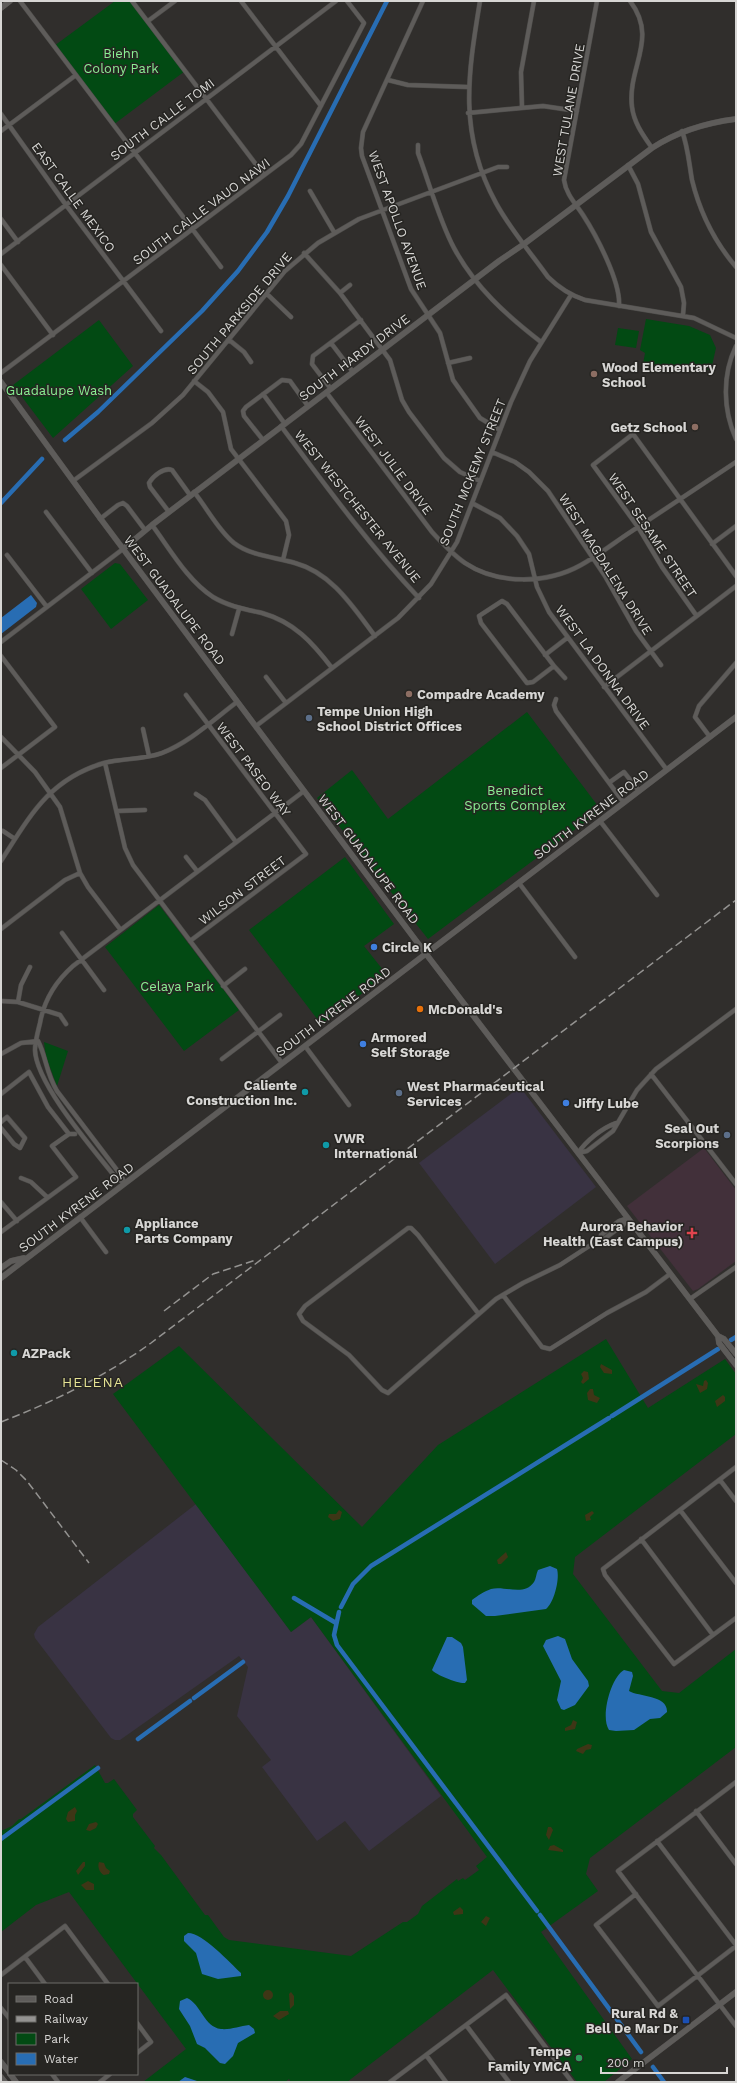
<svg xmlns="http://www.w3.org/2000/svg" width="737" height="2083" font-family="'Work Sans',sans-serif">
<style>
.industrial{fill:#393343}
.medical{fill:#42303a}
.green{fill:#024a13}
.sand{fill:#3e3616}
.water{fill:#286db3}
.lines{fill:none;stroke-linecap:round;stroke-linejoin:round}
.canal{stroke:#286db3;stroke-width:4.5}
.street-casing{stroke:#4d4c4a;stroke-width:5}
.secondary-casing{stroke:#4d4c4a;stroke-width:6}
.street{stroke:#5e5c5a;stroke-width:4}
.secondary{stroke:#5e5c5a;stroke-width:5.5}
.rail{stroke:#949391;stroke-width:1.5;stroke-dasharray:8 4;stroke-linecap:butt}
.education-dot{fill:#8d6e63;stroke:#262522;stroke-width:1.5}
.service-dot{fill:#5c6f8a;stroke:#262522;stroke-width:1.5}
.shop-dot{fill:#3f7fe0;stroke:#262522;stroke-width:1.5}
.food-dot{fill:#e8710a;stroke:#262522;stroke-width:1.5}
.culture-dot{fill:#0f9aa8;stroke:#262522;stroke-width:1.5}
.health-dot{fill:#e0444e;stroke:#262522;stroke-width:1.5}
.transit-dot{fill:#1a4fb4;stroke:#262522;stroke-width:1.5}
.leisure-dot{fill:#2e9e5b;stroke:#262522;stroke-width:1.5}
.labels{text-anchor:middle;stroke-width:3;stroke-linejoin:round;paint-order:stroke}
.park-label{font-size:13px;fill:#89ef92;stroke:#262522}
.street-label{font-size:13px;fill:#d7d6d4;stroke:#262522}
.poi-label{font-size:13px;font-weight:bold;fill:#d7d6d4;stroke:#262522;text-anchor:start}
.neighbourhood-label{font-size:14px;letter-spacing:1px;fill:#e6e394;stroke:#262522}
</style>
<rect width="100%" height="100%" fill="#302e2c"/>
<!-- industrial -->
<path class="industrial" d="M520,1087l76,100 -101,77 -76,-101z
M196,1504l95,128 20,-15 130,179 -72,55 -24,-30 -28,20 -55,-74 9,-7 -34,-44 11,-49 -9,-11 -119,84h-5l-4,-2 -76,-100 -1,-4 4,-7z"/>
<!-- medical -->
<path class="medical" d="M704,1148l32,42v71l-38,28 -5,2 -66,-85z"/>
<!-- green -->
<path class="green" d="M115,1h17l53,70 -72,54 -59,-79z
M646,319l43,7 21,9 6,13 -5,22 -48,-6 -2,2 -18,-2 2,-11 -5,-3z
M99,320l34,46 -80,72 -40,-53z
M618,328l21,3 -3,17 -21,-3z
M115,563l5,1 28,36 -37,29 -30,-40z
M527,712l74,98 -173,129 -111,-141 35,-28 36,49z
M345,857l49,67 -30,22 23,29 -66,49 -72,-94z
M159,905l80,105 -55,41 -79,-104z
M44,1042l24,9 -11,35 -11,-29z
M606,1339l42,69 77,-49 11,15v60l-161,123 -2,17 89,117 17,2 57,-44v98l-146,111 -4,16 12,17 -57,41 91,127 -28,23h-27l-84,-112 -146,112h-56l-2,-3 -4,3h-142l43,-33 -117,-157 -33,13 -35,27v-101l11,-5 7,-7h2l74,-54 10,18h3l6,-4 23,31 -4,4v3l22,29 -1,2 7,7 44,60h3l16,22 5,3 122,16 52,-34h4l11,-8 4,-8 35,-27 1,2 5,-3 2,2 14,-10 -3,-4 11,-9 -176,-240 -20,15 -178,-238 66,-48 183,181 76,-82z"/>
<!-- sand -->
<path class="sand" d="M601,1364l11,6v4l-8,-1 -4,-6z
M584,1371l4,1 1,7 -6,5 -2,-2 2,-4 -2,-4z
M706,1380l2,3 -1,6 -7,4 -4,-9 7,2 1,-5z
M590,1389h3l1,6 6,3 -3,5 -9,-3 -1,-7z
M723,1395l2,2v4l-8,6 -2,-6z
M339,1510l3,2 -2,7 -7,2 -5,-4 1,-3h7z
M592,1511l2,2 -4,4 1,3 -5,1 -1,-6z
M506,1552l2,5 -7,7h-3l-1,-4z
M573,1720l4,2 -2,7 -10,2v-3l6,-3z
M588,1744l4,1 -1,4 -5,1 -3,4 -7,-3 1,-2z
M75,1807l2,4 -2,4v6l-7,1 -2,-3 2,-7z
M96,1822l2,2 -2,4 -6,3 -4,-1 3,-6z
M548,1827h3l2,3 -4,10 -3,-5z
M554,1845l9,5v2l-15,-2 2,-4z
M83,1862h2v4l-7,9 -2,-4z
M99,1862l5,1 2,5 4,3 -1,3 -5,1c-4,-2 -7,-8 -5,-13z
M88,1881l6,3v6h-8l-5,-5z
M460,1907l3,3v4l-9,1 -1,-3z
M486,1916l4,2 -4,8 -5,-4z
M263 1995a5 5 0 1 1 10 0a5 5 0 1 1-10 0Z
M291,1992l3,4v9l-4,4 -1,-15z
M280,2011h8l1,3 -10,6 -6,-4z"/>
<!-- water -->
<path class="water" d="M31,595l6,8 -1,4 -35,27v-16z
M550,1566l7,3c3,10 -3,34 -11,40l-51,7h-9l-14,-12v-4c5,-4 13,-9 19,-11 13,-4 33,8 43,-7 2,-3 2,-8 4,-12z
M558,1636l7,3 7,20 16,22 1,5 -14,19 -11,5 -3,-1 -4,-9 4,-19 -18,-35 3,-6z
M447,1637h5l9,6 2,4 4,33 -2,3c-6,1 -29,-8 -33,-13z
M624,1670l8,2 1,4 -4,15c10,6 39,4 38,21l-7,6 -10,1 -16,11 -18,1 -7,-1c-9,-13 2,-53 15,-60z
M188,1933c15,0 42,30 53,40v3l-23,3 -16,-5 -6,-21 -12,-12v-5z
M187,1998c14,6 17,29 34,31 9,1 19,-3 28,-4l5,4 1,4 -17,10 -5,13 -8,8 -5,-1 -15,-15 -8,-4 -7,-18 -11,-17 1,-8z
M185,2077l15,5h-22z"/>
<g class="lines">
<!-- canal -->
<path class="canal" d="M65,440l33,-28 104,-101 36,-40 29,-39 21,-36 99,-195
M1,503l41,-44
M731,1340l5,-3
M612,1416l106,-67
M294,1598l42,25
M341,1607l12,-23 18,-18 238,-148
M339,1612l-5,23 3,10 200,266
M194,1698l49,-36
M138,1739l52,-38
M1,1839l97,-71
M540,1915l101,137
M653,2067l11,15"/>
<!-- street casing -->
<g class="street-casing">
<path id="street" d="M20,1l201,266
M132,1l132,174
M241,1l80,105
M423,1l-60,131 -2,16 1,8 49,133 29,44 13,47 27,38 20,12
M480,1c-12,73 -22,133 16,202 14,26 35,50 52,74 11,11 22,18 37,23l109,18 42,20
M597,1l-33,179c2,14 11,23 19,35 13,20 38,67 36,91
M630,1c29,38 -3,66 2,106 2,16 11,28 20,41
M148,21l27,-20
M388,80l20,5 60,2
M522,107l-1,-35 13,-71
M468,113l75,-7 34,5
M1,114l65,91 95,126
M1,131l75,-56
M682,131c6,16 7,32 10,49 8,33 22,61 44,87
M418,145v8c11,29 21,67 36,95 21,39 52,67 87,94
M628,165l10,19 13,48 30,55 3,16 -1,12
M310,191l24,41
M1,219l17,23
M304,253l36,40 50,67 12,40 7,12 35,46 16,14 20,9
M1,254l335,-253
M1,265l52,70
M266,293l25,24
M340,293l10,-8
M228,339l16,13 7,10
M331,343l22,29
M736,346c-14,29 -13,64 0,93
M448,363l22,-5
M1,373l290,-218 10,-11 63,-121 -17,-22
M194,381l14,11 15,20 8,37 55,72 3,14 -6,25
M331,389l-19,-25 1,-8 48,-36
M326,392l106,140c10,11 20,22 33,31 33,22 82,21 116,2 18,-10 34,-23 51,-34 35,-23 69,-46 104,-69
M263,394l22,30
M281,426c44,59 88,119 138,172
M263,440l-19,-24 -1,-5 3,-4 36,-27 8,1 18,25
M492,452l23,10 14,10 19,19 57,85 31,55 25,34
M73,481l79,-58 31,-28 102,-124 33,-28 41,-24 123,-46 16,-6h9
M194,492c13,16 24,38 40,51 17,13 41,14 61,20 37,10 58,44 80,73
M472,503l28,15 17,18 12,18 8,33 12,25 118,158
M46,512l46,61
M169,512l-19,-25 -1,-4c4,-7 15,-16 23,-13l18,25
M100,519l18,-14 5,-2 4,3 18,24
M152,525c18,24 35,55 61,72 15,9 31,12 49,16 32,9 50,29 70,55
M712,544l24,-18
M7,555l40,52
M696,615l-34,-48 -24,-40 -45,-62 40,-31 103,142
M232,634l7,-25
M1,642l122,-93
M545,655l22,-17
M1,656l54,71 -54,41
M554,666l-21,16 -6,1 -46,-60 -2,-7 23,-15 5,3 47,62 11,12
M266,677l20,26
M604,687l132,-101
M186,695l120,159 -116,87
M556,699l-2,6 2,6 68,92
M256,726l142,-108 33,-34 26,-42 54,-140 19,-41 41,-66
M143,729l6,27
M1,737l34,35 25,35 20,66 8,14 32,42
M710,737l-15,-20 4,-11 37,-43
M105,763l20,85 8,17 149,198
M610,782l14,-10 15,19
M196,794l9,6 31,42
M117,811l28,-1
M600,821l57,74
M3,831l12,8
M186,857l11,14
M1,861c29,-45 48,-82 103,-98 19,-5 39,-3 58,-10 28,-11 51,-33 75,-51
M519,883l56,74
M1,929l64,-49 15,-7
M62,933l42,57
M223,986l22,-17
M1,1001l17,1 42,13 6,9
M18,1002l3,-17 9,-18
M38,1041c8,15 8,32 19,50l63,83 5,9
M305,1046l44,59
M1,1054l20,-11 17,-2
M222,1059l58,-44
M651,1074l85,110
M1,1094l28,-22 19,35 21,27
M1,1122l6,-5 18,21 -5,10 -6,-4 -13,-16
M578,1153l9,-2 26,-20 24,-41 19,-21 80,-60
M578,1153c8,-12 24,-25 38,-30
M21,1178l10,4 16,15
M125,1183l-9,-5c-22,-28 -80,-94 -81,-128 0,-8 3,-19 5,-27 4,-23 15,-41 33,-57l231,-175
M1,1202l16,19
M80,1217l26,35
M1,1232l75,-55 -24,-31 17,-12h6
M600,1239l1,-4 18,-14 9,-3
M503,1295l39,52 8,2 57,-36 39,-21 24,-18
M690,1299l46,-32
M478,1313l-60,-78 -7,-7h-3l-103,78 -6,8 4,7 46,34 33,35 6,3 108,-94 27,-16 37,-18 40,-26h4l19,-14 5,-7
M736,1467l-133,102 2,6 69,89 62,-46
M720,1480l16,21
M680,1510l56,73
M641,1539l72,96
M736,1782l-118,89 118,155
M696,1811l40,53
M657,1841l79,104
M636,1894l-40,31 62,81 78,-60
M25,1957l20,27
M1,1975l64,-49 43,58
M1,2008l8,10
M137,2023l14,19 -14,11
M466,2025l43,57
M426,2055l20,27
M52,2074l6,8
M100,2082l10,-8
M390,2082l116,-87 66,87"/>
</g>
<!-- secondary casing -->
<g class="secondary-casing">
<path id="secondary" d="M1,8l9,-7
M1,382l99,136 320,428 298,390 1,7 17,22
M123,549l29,-24 347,-264 25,-17 128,-96c26,-17 53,-25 84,-29
M1,1268l10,-7 13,-3
M1,1278l735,-561
M718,1336l6,3 12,15
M1,2062l8,10
M10,2074l6,8
M1,2077l4,5
M618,2082l118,-90"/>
</g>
<!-- street -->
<use href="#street" class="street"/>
<!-- secondary -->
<use href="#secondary" class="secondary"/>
<!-- rail -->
<path class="rail" d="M164,1311l49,-37 43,-14
M1,1422c54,-21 103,-45 150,-79l585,-443
M1,1460l15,10 11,11 62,82"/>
</g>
<!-- markers -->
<g class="education-dot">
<circle cx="594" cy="374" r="4"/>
<circle cx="695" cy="427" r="4"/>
<circle cx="409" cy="694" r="4"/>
</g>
<g class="service-dot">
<circle cx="309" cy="718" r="4"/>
<circle cx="399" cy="1093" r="4"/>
<circle cx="727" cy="1135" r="4"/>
</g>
<g class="shop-dot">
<circle cx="374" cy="947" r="4"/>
<circle cx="363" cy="1044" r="4"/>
<circle cx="566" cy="1103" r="4"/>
</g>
<circle class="food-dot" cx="420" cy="1009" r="4"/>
<g class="culture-dot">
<circle cx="305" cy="1092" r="4"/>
<circle cx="326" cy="1145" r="4"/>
<circle cx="127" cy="1230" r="4"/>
<circle cx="14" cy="1353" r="4"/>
</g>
<path class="health-dot" d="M690 1227h4v4h4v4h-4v4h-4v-4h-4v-4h4z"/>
<rect class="transit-dot" x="682" y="2016" width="8" height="8" rx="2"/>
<circle class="leisure-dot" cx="579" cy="2058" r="4"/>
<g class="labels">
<!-- park labels -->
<g class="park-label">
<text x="121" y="58">Biehn<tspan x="121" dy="15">Colony Park</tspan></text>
<text x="59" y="395">Guadalupe Wash</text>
<text x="515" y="795">Benedict<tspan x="515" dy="15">Sports Complex</tspan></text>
<text x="177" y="991">Celaya Park</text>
</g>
<!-- street labels -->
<g class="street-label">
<text transform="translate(568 110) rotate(-80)" y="5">WEST TULANE DRIVE</text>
<text transform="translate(162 119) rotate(-37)" y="5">SOUTH CALLE TOMI</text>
<text transform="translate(74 197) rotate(54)" y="5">EAST CALLE MEXICO</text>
<text transform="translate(201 211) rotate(-37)" y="5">SOUTH CALLE VAUO NAWI</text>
<text transform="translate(398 220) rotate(70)" y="5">WEST APOLLO AVENUE</text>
<text transform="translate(239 313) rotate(-50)" y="5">SOUTH PARKSIDE DRIVE</text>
<text transform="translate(354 357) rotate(-37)" y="5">SOUTH HARDY DRIVE</text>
<text transform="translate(394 465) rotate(53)" y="5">WEST JULIE DRIVE</text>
<text transform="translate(472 472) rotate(-68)" y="5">SOUTH MCKEMY STREET</text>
<text transform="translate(358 506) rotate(51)" y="5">WEST WESTCHESTER AVENUE</text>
<text transform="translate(653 535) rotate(56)" y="5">WEST SESAME STREET</text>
<text transform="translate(606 564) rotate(58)" y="5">WEST MAGDALENA DRIVE</text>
<text transform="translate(175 600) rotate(53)" y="5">WEST GUADALUPE ROAD</text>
<text transform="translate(603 667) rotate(54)" y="5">WEST LA DONNA DRIVE</text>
<text transform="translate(254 769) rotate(53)" y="5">WEST PASEO WAY</text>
<text transform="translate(591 814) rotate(-37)" y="5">SOUTH KYRENE ROAD</text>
<text transform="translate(369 859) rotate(53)" y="5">WEST GUADALUPE ROAD</text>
<text transform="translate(242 890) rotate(-37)" y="5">WILSON STREET</text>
<text transform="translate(333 1011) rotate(-37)" y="5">SOUTH KYRENE ROAD</text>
<text transform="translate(76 1207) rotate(-37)" y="5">SOUTH KYRENE ROAD</text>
</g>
<!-- poi labels -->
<g class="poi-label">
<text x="602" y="372">Wood Elementary<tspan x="602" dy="15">School</tspan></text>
<text x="687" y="432" text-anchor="end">Getz School</text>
<text x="417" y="699">Compadre Academy</text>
<text x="317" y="716">Tempe Union High<tspan x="317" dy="15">School District Offices</tspan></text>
<text x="382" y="952">Circle K</text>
<text x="428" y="1014">McDonald's</text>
<text x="371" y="1042">Armored<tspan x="371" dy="15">Self Storage</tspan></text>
<text x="297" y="1090" text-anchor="end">Caliente<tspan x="297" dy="15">Construction Inc.</tspan></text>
<text x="407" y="1091">West Pharmaceutical<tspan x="407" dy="15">Services</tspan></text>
<text x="574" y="1108">Jiffy Lube</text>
<text x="719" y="1133" text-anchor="end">Seal Out<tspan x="719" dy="15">Scorpions</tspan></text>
<text x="334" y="1143">VWR<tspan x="334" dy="15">International</tspan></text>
<text x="135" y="1228">Appliance<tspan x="135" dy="15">Parts Company</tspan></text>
<text x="683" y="1231" text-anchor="end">Aurora Behavior<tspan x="683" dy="15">Health (East Campus)</tspan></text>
<text x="22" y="1358">AZPack</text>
<text x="678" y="2018" text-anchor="end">Rural Rd &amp;<tspan x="678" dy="15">Bell De Mar Dr</tspan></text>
<text x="571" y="2056" text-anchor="end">Tempe<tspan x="571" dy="15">Family YMCA</tspan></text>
</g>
<!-- neighbourhood labels -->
<g class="neighbourhood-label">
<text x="93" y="1387">HELENA</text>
</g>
</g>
<!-- border -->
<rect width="737" height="2083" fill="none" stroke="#d7d6d4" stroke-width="4"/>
<!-- legend -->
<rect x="8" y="1983" width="130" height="92" fill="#262522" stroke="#6d6c69"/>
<rect x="16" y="1996" width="20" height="6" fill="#5e5c5a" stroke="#6d6c69"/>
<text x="44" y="2003" font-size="12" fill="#d7d6d4">Road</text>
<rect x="16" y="2016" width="20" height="6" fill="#949391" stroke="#6d6c69"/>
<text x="44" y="2023" font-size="12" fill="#d7d6d4">Railway</text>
<rect x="16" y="2033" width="20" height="12" fill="#024a13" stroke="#6d6c69"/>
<text x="44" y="2043" font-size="12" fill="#d7d6d4">Park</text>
<rect x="16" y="2053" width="20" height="12" fill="#286db3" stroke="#6d6c69"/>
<text x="44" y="2063" font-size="12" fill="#d7d6d4">Water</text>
<!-- scale -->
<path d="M601 2067v6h126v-6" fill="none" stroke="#d7d6d4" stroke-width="2"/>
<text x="607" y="2067" font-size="12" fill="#d7d6d4" stroke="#262522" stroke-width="3" paint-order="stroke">200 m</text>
</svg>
